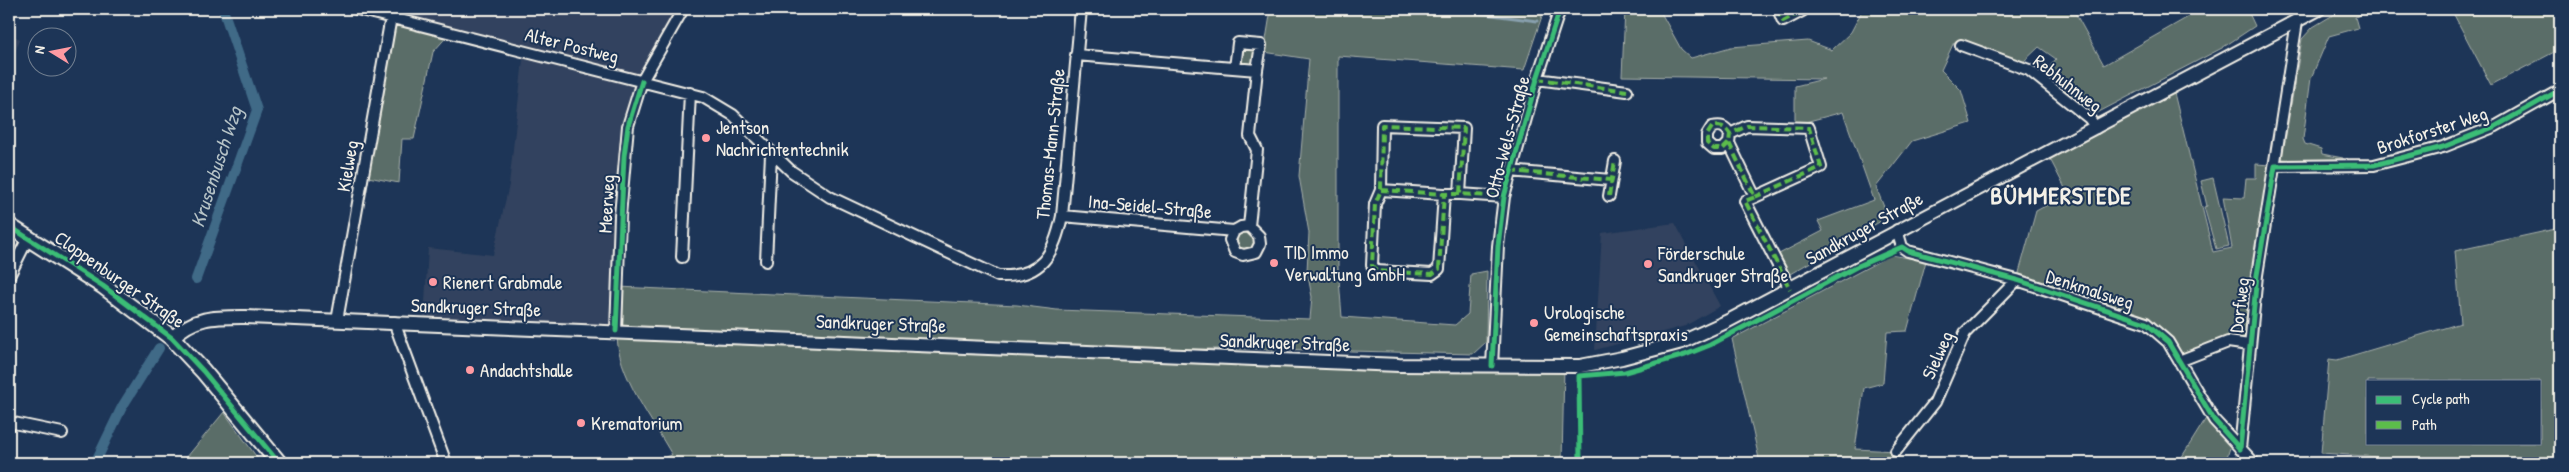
<svg xmlns="http://www.w3.org/2000/svg" width="2569" height="472" font-family="'Patrick Hand',sans-serif">
<style>
.built{fill:#33435e}
.green{fill:#5a6d68;stroke:#a7afa8;fill-rule:evenodd}
.lines{fill:none;stroke-linecap:round;stroke-linejoin:round}
.stream{stroke:#88a0ae;stroke-width:3}
.canal{stroke:#406a87;stroke-width:10}
.minor-casing{stroke:#f4f1e8;stroke-width:14}
.tertiary-casing{stroke:#f4f1e8;stroke-width:16}
.secondary-casing{stroke:#f4f1e8;stroke-width:19}
.minor{stroke:#1d3557;stroke-width:10}
.tertiary{stroke:#1d3557;stroke-width:12}
.secondary{stroke:#1d3557;stroke-width:15}
.quiet{stroke:#5cbc4b;stroke-width:4;stroke-dasharray:8 4;stroke-linecap:butt}
.cycleway-casing{stroke:#1d3557;stroke-width:8}
.cycleway{stroke:#3abd76;stroke-width:5}
.poi-dot{fill:#ff9aa2;stroke:#1d3557;stroke-width:2}
.labels{text-anchor:middle;stroke-width:4;stroke-linejoin:round;paint-order:stroke}
.street-label{font-size:19px;fill:#f4f1e8;stroke:#1d3557}
.poi-label{font-size:19px;fill:#f4f1e8;stroke:#1d3557;text-anchor:start}
.water-label{font-size:20px;font-style:italic;fill:#b5c2c6;stroke:#1d3557}
.district-label{font-size:24px;font-weight:bold;letter-spacing:1px;fill:#f4f1e8;stroke:#1d3557}
</style>
<rect width="100%" height="100%" fill="#1d3557"/>
<filter id="ink" filterUnits="userSpaceOnUse"><feTurbulence type="fractalNoise" baseFrequency=".02" numOctaves="2"/><feDisplacementMap in="SourceGraphic" scale="10" xChannelSelector="R" yChannelSelector="G"/><feConvolveMatrix kernelMatrix="1 2 1 2 8 2 1 2 1" color-interpolation-filters="sRGB"/></filter>
<g filter="url(#ink)">
<!-- built -->
<path class="built" d="M357,9h326l-30,53 -25,64 -12,205 -192,-10 4,-73 65,7 16,-70 15,-134z
M9,34l11,5 -10,26h-1z
M1675,223l45,83 -35,20 -90,24 7,-117z"/>
<!-- green -->
<path class="green" d="M1271,9l273,1 -20,60 -186,-14v211l4,50 113,8 13,-11 3,-40 16,-3 -1,71 -13,12 -204,-5h-215l510,17 -2,97h-914l24,-8c-20,-36 -56,-81 -55,-123l4,-1 -3,-44 399,18 40,5 253,9 2,-22 -5,-26 2,-38 -10,-57 10,-117 -45,-7z
M1625,9h34l22,40 10,9 40,-11 77,-6 24,9 19,-18 12,-23h210l31,56 86,-49 -4,-7h61l8,17 -33,22 -127,66 -51,-40 12,-15 -17,-12 -19,18 -66,-23 -13,28 20,20 10,33 -59,18 -36,46 12,30 -98,57 -11,-20 44,-23 -5,-10 56,-21 -31,-88 -38,10h-10v-36l29,-7 -202,-3z
M2343,9h32l-20,8 3,11 -29,8 -18,42 -8,61 2,5 16,5 1,5 21,4 1,7 -62,-6 20,-120 11,-12z
M2451,9h109v40l-69,36z
M391,17l60,15 -18,20 -19,87h-12l-3,44 -36,-7z
M1238,43l23,2 -4,25 -22,-2z
M2174,93l39,159 19,-4 -9,-51 21,1 2,-20h10v-14l15,1 -25,177 -66,15 -34,-34 -129,-43 19,-69 32,-17 -18,-35z
M2213,178l16,68 -13,3 -12,-42 3,-1 -6,-25z
M2560,228v235h-181v-6l-58,-4 8,-94 8,1 124,-37 -6,-72zM2368,381h172v62h-172z
M1254,229l2,23h-21l-1,-21z
M1891,255l35,6 -19,70 -20,1 -4,51 -19,5 -9,61 41,2 -7,12h-129l-28,-124z
M224,412l37,51h-79z
M2210,412l22,30 -7,21h-47z"/>
<g class="lines">
<!-- stream -->
<path class="stream" d="M1446,9l91,12"/>
<!-- canal -->
<path class="canal" d="M196,279l61,-169 -34,-101
M95,463l27,-56 37,-59"/>
<!-- minor casing -->
<g class="minor-casing">
<path id="minor" d="M357,9l346,88 30,18 58,56 39,26 168,79c43,2 56,-21 64,-60l19,-207
M1778,9l5,12 19,-10 -1,-2
M1961,45l68,25 60,48 7,10
M1076,55l181,15 4,-25 -23,-2 -3,25
M1537,79l90,12
M1729,143l-6,6h-9l-7,-6v-8l5,-8c9,-2 13,-1 18,7
M2275,166l99,-1 69,-18 53,-21 64,-36
M1510,171l101,9
M1381,190l63,4
M1460,194h-16l-5,75 -7,5 -56,-3 -4,-6 3,-61 6,-14 1,-65 82,3 -4,66 44,3
M1609,196l6,-35
M1755,197l66,-30 -12,-39 -62,-2 -17,8 -1,9 26,54 -10,4 45,88
M1062,216l172,15 7,-4 8,-1 10,10 1,8 -4,8 -13,3 -8,-3 -5,-12 4,-9
M1249,226l8,-76 -7,-14 7,-66
M1897,230l5,17 6,4 109,29 129,43 22,19 46,78 40,43
M682,257l8,-164
M766,261l5,-107
M9,276l19,-38
M337,321l54,-304
M394,322l52,141
M616,331l4,-115 8,-90 14,-45 41,-72
M2179,361l49,-19 21,3
M1492,366l6,-120 6,-49 33,-118 23,-70
M9,422l53,11
M2240,449l17,-174 42,-266
M1896,451l39,-49 30,-69 52,-53"/>
</g>
<!-- tertiary casing -->
<g class="tertiary-casing">
<path id="tertiary" d="M172,338c23,-22 43,-21 74,-21l1153,48 181,1 42,-8 60,-16 46,-21 591,-312"/>
</g>
<!-- secondary casing -->
<g class="secondary-casing">
<path id="secondary" d="M9,226l94,60 69,52 31,33 76,92"/>
</g>
<!-- minor -->
<use href="#minor" class="minor"/>
<!-- tertiary -->
<use href="#tertiary" class="tertiary"/>
<!-- secondary -->
<use href="#secondary" class="secondary"/>
<!-- quiet -->
<path class="quiet" d="M1778,9l5,12 19,-10 -1,-2
M1537,79l90,12
M1729,143l-6,6h-9l-7,-6v-8l5,-8c9,-2 13,-1 18,7
M1510,171l101,9
M1381,190l63,4
M1460,194h-16l-5,75 -7,5 -56,-3 -4,-6 3,-61 6,-14 1,-65 82,3 -4,66 44,3
M1609,196l6,-35
M1755,197l66,-30 -12,-39 -62,-2 -17,8 -1,9 26,54 -10,4 45,88"/>
<!-- cycleway casing -->
<g class="cycleway-casing">
<path id="cycleway" d="M9,226l94,60 69,52 31,33 76,92
M616,331l8,-175 4,-30 14,-45
M1492,366l6,-120 6,-49 33,-118 23,-70
M2240,449l17,-174 18,-109 99,-1 69,-18 53,-21 64,-36
M1580,463l-1,-87 46,-4 60,-17 25,-10 146,-78 46,-20 6,4 109,29 129,43 22,19 46,78 26,29"/>
</g>
<!-- cycleway -->
<use href="#cycleway" class="cycleway"/>
</g>
</g>
<!-- markers -->
<g class="poi-dot">
<circle cx="706" cy="138" r="5"/>
<circle cx="1274" cy="263" r="5"/>
<circle cx="1648" cy="264" r="5"/>
<circle cx="433" cy="282" r="5"/>
<circle cx="1534" cy="323" r="5"/>
<circle cx="470" cy="370" r="5"/>
<circle cx="581" cy="423" r="5"/>
</g>
<g class="labels">
<!-- street labels -->
<g class="street-label">
<text transform="translate(572 45) rotate(14)" y="7">Alter Postweg</text>
<text transform="translate(2068 83) rotate(38)" y="7">Rebhuhnweg</text>
<text transform="translate(2432 130) rotate(-18)" y="7">Brokforster Weg</text>
<text transform="translate(1507 137) rotate(-75)" y="7">Otto-Wels-Straße</text>
<text transform="translate(1050 144) rotate(-84)" y="7">Thomas-Mann-Straße</text>
<text transform="translate(347 166) rotate(-80)" y="7">Kielweg</text>
<text transform="translate(606 204) rotate(-87)" y="7">Meerweg</text>
<text transform="translate(1150 206) rotate(5)" y="7">Ina-Seidel-Straße</text>
<text transform="translate(1864 228) rotate(-29)" y="7">Sandkruger Straße</text>
<text transform="translate(120 279) rotate(35)" y="7">Cloppenburger Straße</text>
<text transform="translate(2090 289) rotate(18)" y="7">Denkmalsweg</text>
<text transform="translate(2239 305) rotate(-83)" y="7">Dorfweg</text>
<text transform="translate(476 307) rotate(2)" y="7">Sandkruger Straße</text>
<text transform="translate(881 323) rotate(2)" y="7">Sandkruger Straße</text>
<text transform="translate(1285 342) rotate(2)" y="7">Sandkruger Straße</text>
<text transform="translate(1937 355) rotate(-66)" y="7">Sielweg</text>
</g>
<!-- poi labels -->
<g class="poi-label">
<text x="716" y="134">Jentson<tspan x="716" dy="22">Nachrichtentechnik</tspan></text>
<text x="1284" y="259">TID Immo<tspan x="1284" dy="22">Verwaltung GmbH</tspan></text>
<text x="1658" y="260">Förderschule<tspan x="1658" dy="22">Sandkruger Straße</tspan></text>
<text x="443" y="289">Rienert Grabmale</text>
<text x="1544" y="319">Urologische<tspan x="1544" dy="22">Gemeinschaftspraxis</tspan></text>
<text x="480" y="377">Andachtshalle</text>
<text x="591" y="430">Krematorium</text>
</g>
<!-- water labels -->
<g class="water-label">
<text transform="translate(216 167) rotate(-72)" y="7">Krusenbusch Wzg</text>
</g>
<!-- district labels -->
<g class="district-label">
<text x="2061" y="204">BÜMMERSTEDE</text>
</g>
</g>
<!-- margin -->
<rect width="2569" height="472" fill="none" stroke="#1d3557" stroke-width="30"/>
<rect x="15" y="15" width="2539" height="442" fill="none" stroke="#f4f1e8" stroke-width="2" filter="url(#ink)"/>
<!-- legend -->
<rect x="2366" y="380" width="175" height="65" fill="#1d3557" stroke="#738091"/>
<rect x="2376" y="396" width="25" height="8" fill="#3abd76" stroke="#738091"/>
<text x="2412" y="404" font-size="15" fill="#f4f1e8">Cycle path</text>
<rect x="2376" y="421" width="25" height="8" fill="#5cbc4b" stroke="#738091"/>
<text x="2412" y="430" font-size="15" fill="#f4f1e8">Path</text>
<!-- north arrow -->
<g transform="translate(52 52) rotate(280)"><circle r="24" fill="#1d3557" stroke="#738091"/>
<path d="M0-4L9 19L0 12L-9 19Z" fill="#ff9aa2"/>
<text y="-8" font-size="14" font-weight="bold" text-anchor="middle" fill="#f4f1e8">N</text>
</g>
</svg>
